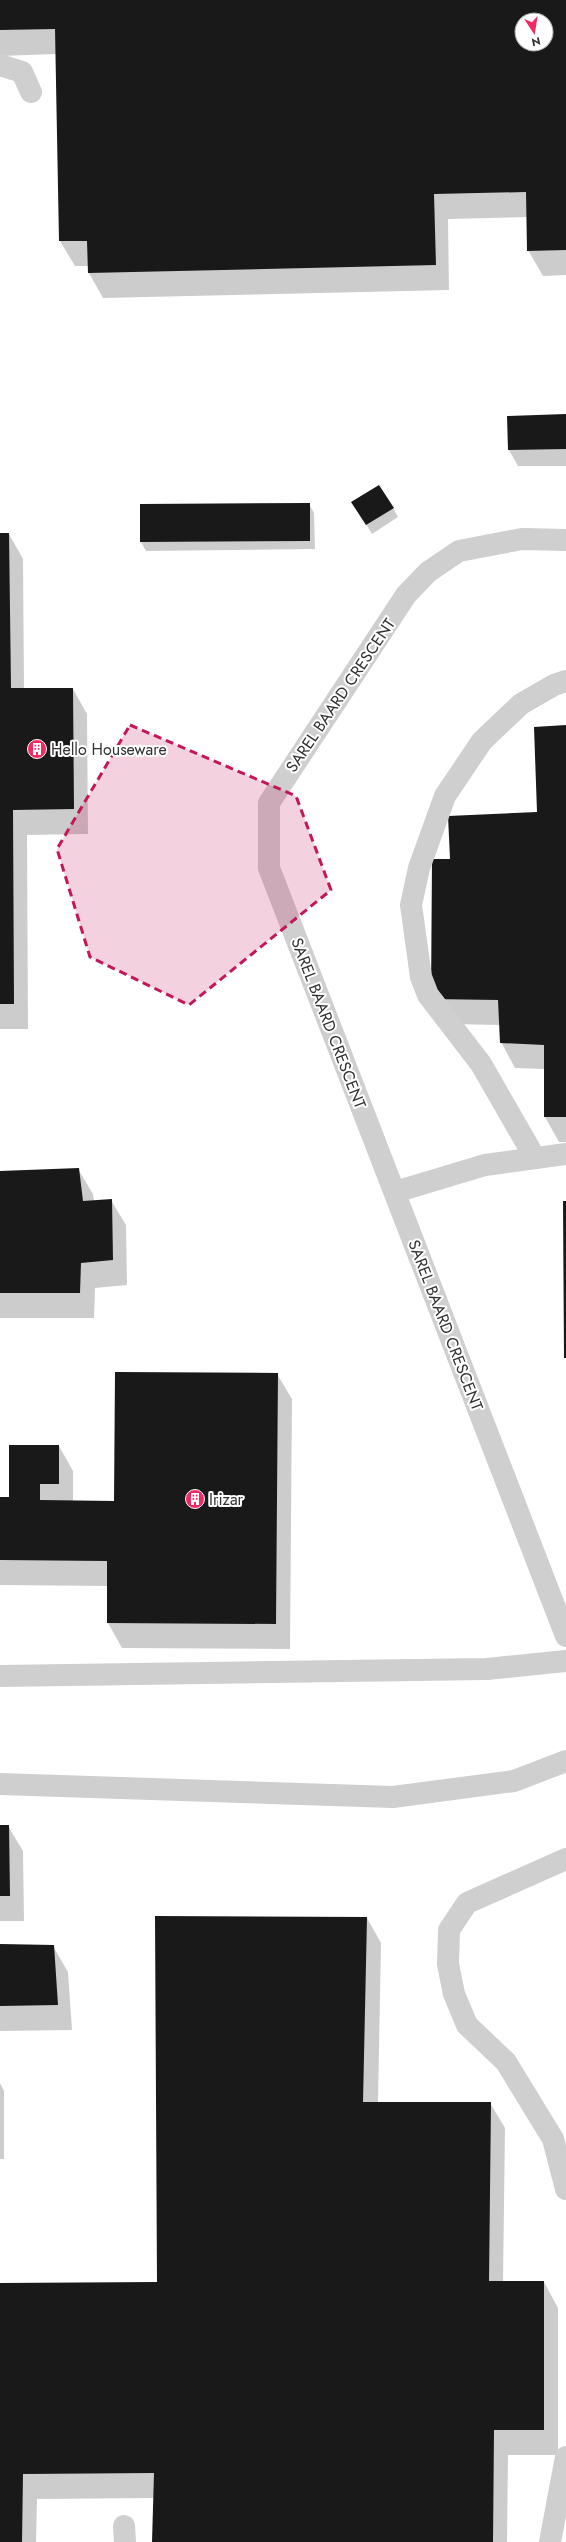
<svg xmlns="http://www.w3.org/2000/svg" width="566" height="2542" font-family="Jost,sans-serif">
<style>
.shadow{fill:#0003;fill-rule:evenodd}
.building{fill:#191919;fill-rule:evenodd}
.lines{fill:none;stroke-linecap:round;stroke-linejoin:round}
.minor{stroke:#cfcfcf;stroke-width:22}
.marked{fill:#c2185b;fill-opacity:0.2;stroke:#c2185b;stroke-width:3;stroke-dasharray:8 5;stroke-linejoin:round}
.labels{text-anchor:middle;stroke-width:4;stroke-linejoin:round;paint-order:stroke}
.street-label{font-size:16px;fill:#323232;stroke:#fff}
.poi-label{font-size:16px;fill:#323232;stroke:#fff;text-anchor:start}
</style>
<rect width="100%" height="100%" fill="#fff"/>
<!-- shadow -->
<path class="shadow" d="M0,0h566v275l-23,1 -15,-26 -1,-33 -79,2 1,71 -346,8 -14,-25v-7h-14l-15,-25 -4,-187 -56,2zM522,20h24v24h-24z
M566,415v51h-48l-9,-16z
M353,502l40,6 5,9 -26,17z
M309,504l5,9 1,36 -169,2 -5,-9v-37z
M0,534h9l14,25 1,130h49l14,25 1,120 -61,1 1,194h-28z
M566,726v416h-7l-14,-25v-48l-30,-1 -14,-26 -1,-17 -53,-1 -15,-25 19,-139 88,-47z
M78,1169l15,25 1,7 17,-1 15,25 1,60 -32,3 -1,30h-94v-146z
M277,1374l15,25 -2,250 -168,-1 -14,-25v-37l-108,-1v-87h10l49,-52 14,25v30l42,1z
M0,1826h8l15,25 1,70h-24z
M367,1918l14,25 -3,160h112l15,25 -2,154h41l14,26v147h-50l-1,87h-354l1,-44 -117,1 -1,43h-36v-258l158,-1z
M0,1945l53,1 15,26 4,58 -72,1z
M0,2083l4,8v68h-4z"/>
<!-- building -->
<path class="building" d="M0,0h566v250l-39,1 -1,-59 -92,2 2,71 -348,8 -1,-32h-28l-4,-212 -55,1zM522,20h24v24h-24z
M566,414v35l-58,1 -1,-34z
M379,485l15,23 -28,17 -15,-23z
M310,503v38l-170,1v-38z
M0,533h9l2,155h62l1,121 -61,1 1,194h-14z
M566,725v392h-22v-72l-44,-2 -2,-43 -67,-1 1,-140h18l-2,-43 89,-4 -3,-85z
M79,1168l4,33 29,-2 1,61 -32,3 -1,30h-80v-122z
M563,1201h3v157h-2z
M115,1372l163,1 -2,251 -169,-1v-62l-107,-1v-63h9v-52h50v39h-19v16l74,1z
M0,1825h9l1,71h-10z
M155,1916l212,1 -4,185h128l-2,179h55v149h-50l-1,112h-341l2,-69 -131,1 -1,68h-22v-259l157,-1z
M0,1944l54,1 4,60 -58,1z"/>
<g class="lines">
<!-- minor -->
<path class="minor" d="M0,65l22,7 9,20
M566,540l-44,-1 -63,12 -31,21 -22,23 -137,208v65l297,768
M535,1158l-54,-94 -53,-69 -7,-18 -10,-72 8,-37 26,-72 37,-55 39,-37 33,-19 12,-4
M395,1192l90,-27 81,-11
M0,1676l487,-7 79,-8
M0,1784l393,13 121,-16 52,-20
M566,1859l-99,44 -18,27 -1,34 6,30 13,31 39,37 47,77 13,50
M124,2526l1,16
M550,2542l16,-85"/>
</g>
<!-- marked area -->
<path class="marked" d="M130,725l166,71 35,94 -142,115 -99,-48 -33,-108z"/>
<!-- icons -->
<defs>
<g id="building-disc" transform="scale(1)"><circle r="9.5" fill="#f22a64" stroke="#fff"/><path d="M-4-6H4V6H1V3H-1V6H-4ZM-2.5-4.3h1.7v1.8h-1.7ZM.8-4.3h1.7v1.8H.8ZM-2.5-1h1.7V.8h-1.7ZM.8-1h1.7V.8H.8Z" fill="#fff"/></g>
</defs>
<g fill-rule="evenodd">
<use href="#building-disc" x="37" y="749"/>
<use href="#building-disc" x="195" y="1499"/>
</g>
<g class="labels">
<!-- street labels -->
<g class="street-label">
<text transform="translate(340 695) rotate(-56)" y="6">SAREL BAARD CRESCENT</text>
<text transform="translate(329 1023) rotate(69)" y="6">SAREL BAARD CRESCENT</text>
<text transform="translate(446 1325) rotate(69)" y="6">SAREL BAARD CRESCENT</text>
</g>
<!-- poi labels -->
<g class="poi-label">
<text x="51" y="755">Hello Houseware</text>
<text x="209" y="1505">Irizar</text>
</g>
</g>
<!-- north arrow -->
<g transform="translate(534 32) rotate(168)"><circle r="19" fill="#ffffff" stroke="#adadad"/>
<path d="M0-3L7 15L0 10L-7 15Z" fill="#f22a64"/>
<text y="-6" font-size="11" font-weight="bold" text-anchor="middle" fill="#323232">N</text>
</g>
</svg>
